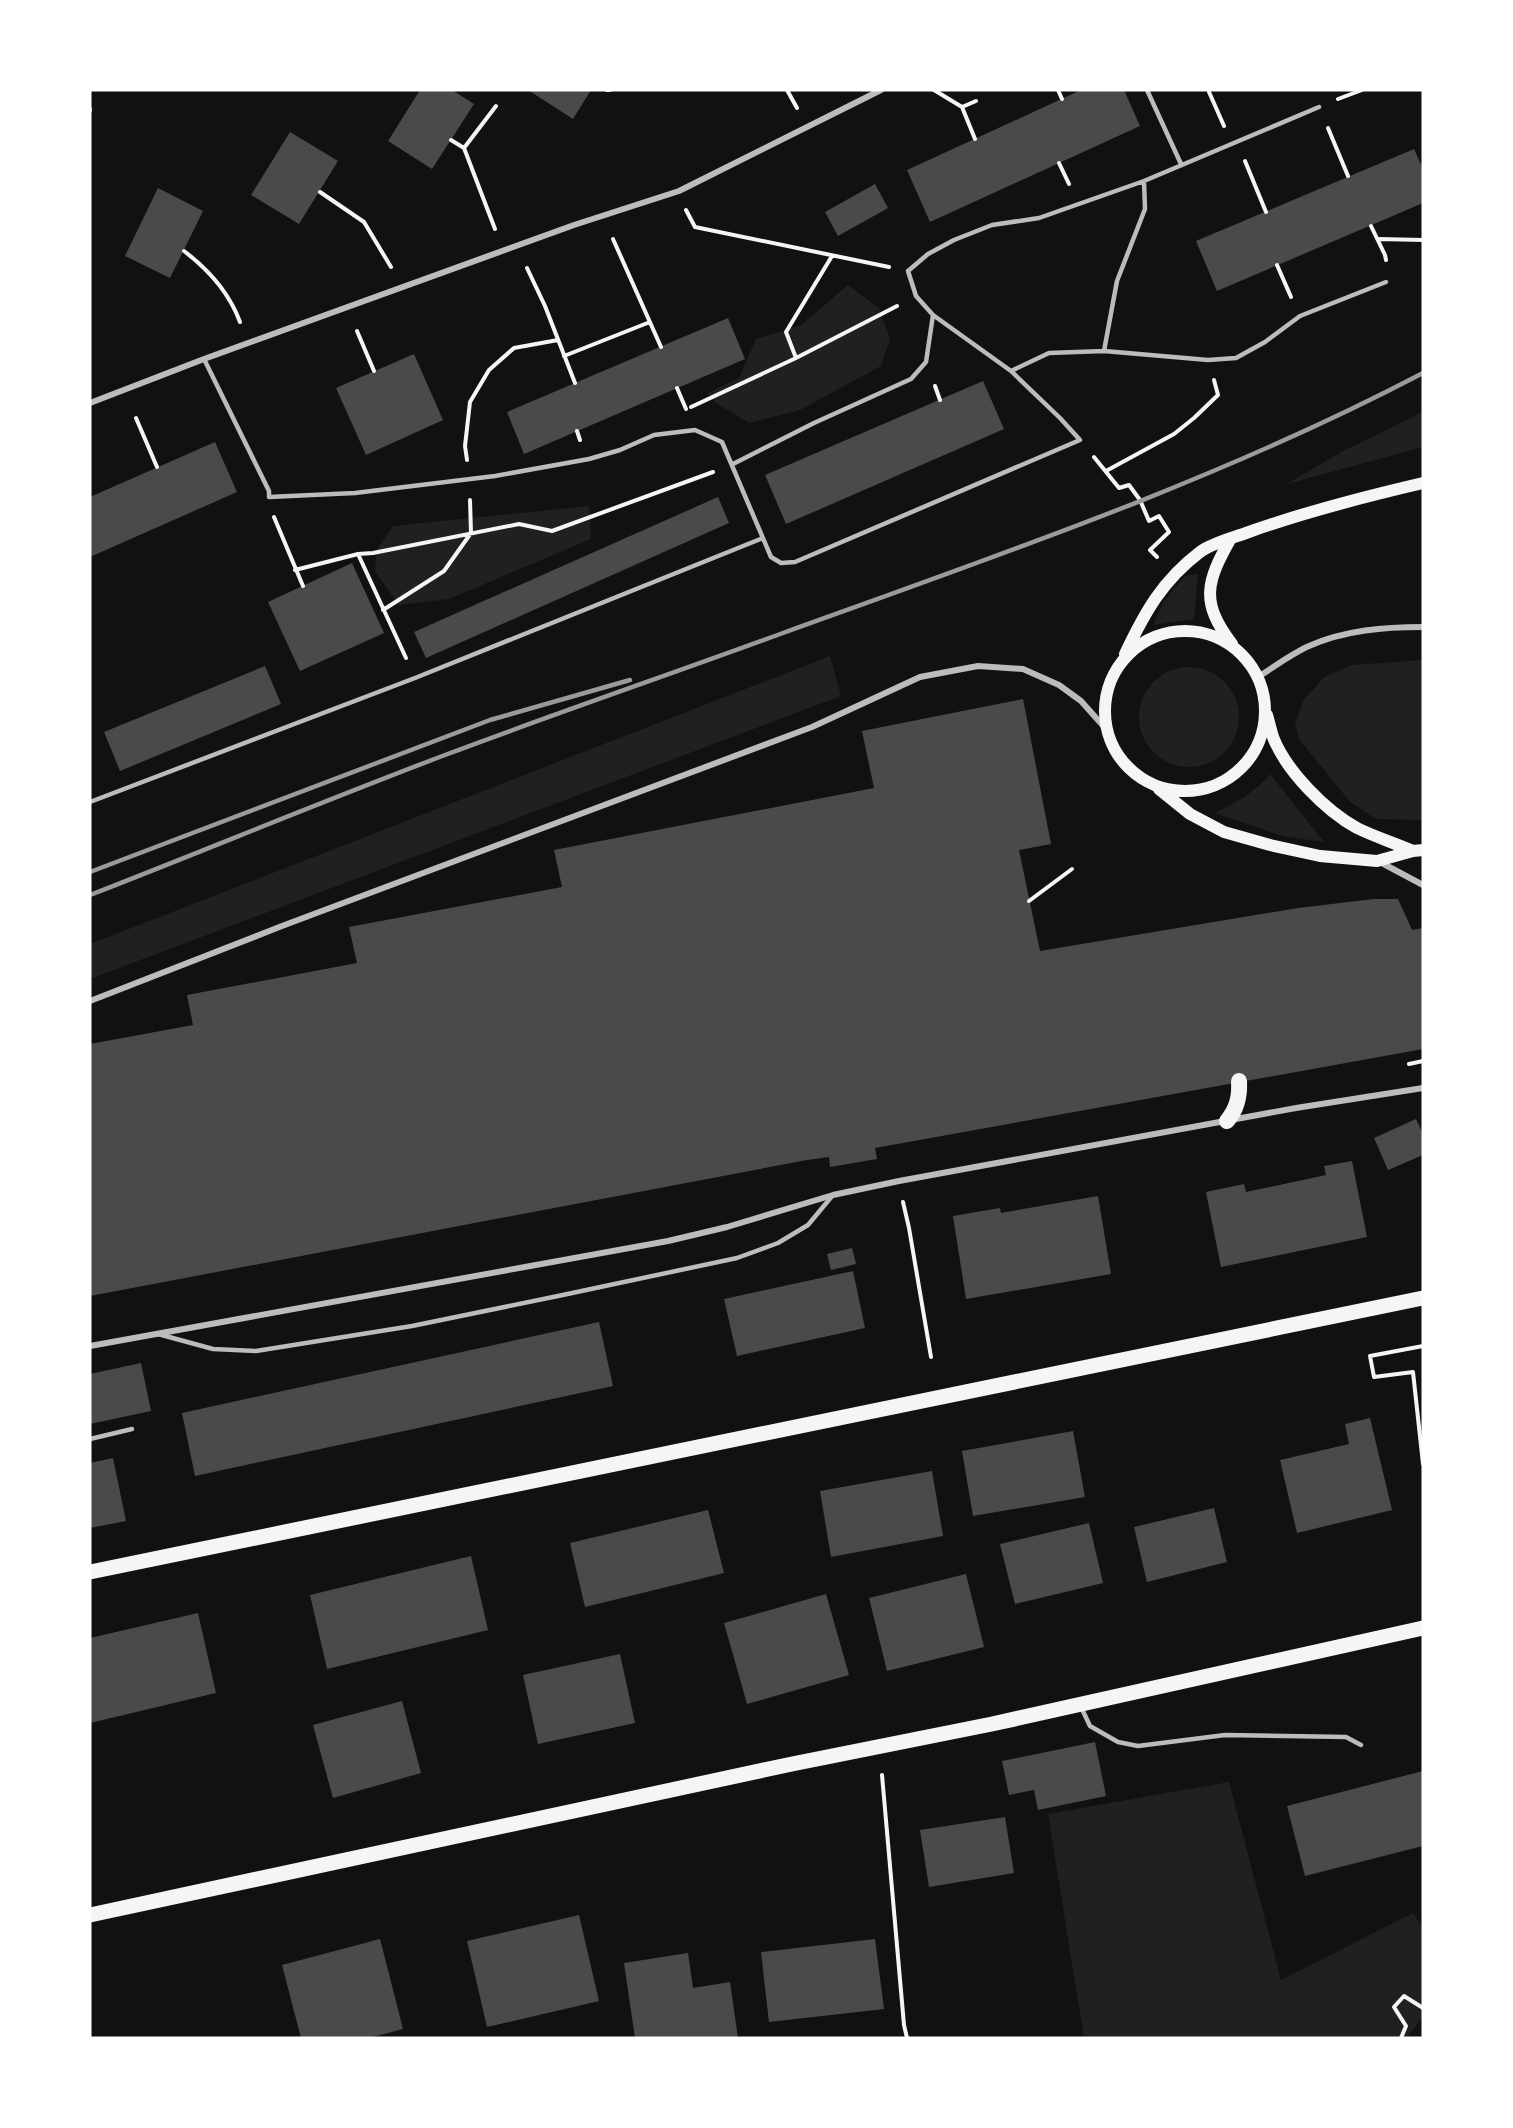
<svg xmlns="http://www.w3.org/2000/svg" width="1513" height="2128" font-family="'Playfair Display',serif">
<style>
.green{fill:#202020}
.building{fill:#4a4a4a}
.lines{fill:none;stroke-linecap:round;stroke-linejoin:round}
.path{stroke:#f5f5f5;stroke-width:4}
.service{stroke:#bcbcbc;stroke-width:4.5}
.minor{stroke:#bcbcbc;stroke-width:6}
.secondary{stroke:#f5f5f5;stroke-width:12}
.primary{stroke:#f5f5f5;stroke-width:15}
.trunk{stroke:#f5f5f5;stroke-width:16}
.rail{stroke:#9a9a9a;stroke-width:4.5}
</style>
<rect width="100%" height="100%" fill="#111"/>
<!-- green -->
<path class="green" d="M848,285l31,23 11,31 -9,27 -81,44 -51,13 -33,-20 -8,-10 31,-15 17,-39 45,-14z
M1423,412v35l-136,37 54,-32z
M589,506l2,33 -142,60 -50,6 -24,-34 2,-22 16,-23z
M1198,574l-4,45 -41,6 11,-24 21,-25z
M830,656l11,40 -751,283v-35z
M1423,660v160l-47,-1 -26,-17 -51,-63 -4,-15 8,-23 21,-24 28,-12z
M1139 717a50 50 0 1 1 100 0a50 50 0 1 1-100 0Z
M1270,774l54,68 -42,-6 -68,-23c22,-10 40,-20 56,-39z
M1229,1782l52,198 132,-67 10,15v88l-16,22h-323l-36,-224z"/>
<!-- building -->
<path class="building" d="M420,90h32l22,14 -42,65 -44,-28z
M528,90h63l-18,29z
M1081,90h43l16,36 -210,96 -23,-52z
M290,132l48,29 -39,63 -48,-29z
M1414,149l9,20v34l-206,88 -21,-50z
M875,184l13,24 -50,28 -13,-24z
M158,188l45,23 -33,67 -45,-22z
M728,318l17,41 -221,95 -17,-42z
M414,354l29,66 -77,35 -30,-67z
M983,381l21,48 -218,95 -21,-49z
M215,442l22,50 -147,65v-60z
M718,497l11,26 -303,135 -12,-26z
M352,563l32,70 -84,38 -32,-69z
M265,666l16,38 -161,67 -16,-39z
M1023,699l28,145 -32,6 21,101 258,-43 76,-9h24l14,31 11,-2v121l-548,99 2,11 -47,8 -1,-10 -22,3 -717,136v-252l103,-19 -6,-30 170,-32 -8,-36 213,-40 -8,-37 320,-62 -12,-57z
M1416,1119l7,15v21l-35,15 -14,-32z
M1352,1161l15,76 -146,30 -15,-75 38,-8 2,8 80,-17 -2,-9z
M1098,1196l13,78 -145,25 -13,-83 47,-8 1,5z
M852,1248l4,16 -25,6 -4,-16z
M853,1271l12,57 -128,28 -13,-57z
M599,1322l14,64 -418,90 -13,-63z
M141,1363l10,48 -61,13v-50z
M1370,1418l22,92 -95,23 -17,-73 69,-16 -4,-20z
M1073,1431l12,66 -112,19 -11,-65z
M113,1458l13,63 -36,7v-65z
M932,1471l11,65 -112,21 -11,-66z
M1214,1508l13,54 -80,20 -13,-55z
M708,1510l16,63 -139,34 -15,-64z
M1089,1523l14,60 -88,21 -15,-60z
M471,1556l17,74 -161,39 -17,-74z
M966,1574l18,73 -97,24 -18,-73z
M826,1594l23,81 -102,29 -23,-81z
M198,1613l18,80 -126,30v-85z
M620,1654l15,69 -97,21 -15,-69z
M402,1701l19,72 -88,25 -20,-73z
M1095,1742l11,54 -68,14 -4,-20 -25,5 -7,-34z
M1423,1771v75l-118,30 -18,-70z
M1005,1817l9,56 -85,14 -9,-57z
M579,1915l20,86 -112,26 -20,-86z
M380,1939l23,90 -34,9h-68l-19,-73z
M875,1939l9,70 -115,13 -8,-70z
M688,1953l5,35 37,-6 8,56h-103l-11,-75z"/>
<g class="lines">
<!-- path -->
<path class="path" d="M607,90h3
M787,90l10,18
M934,90l28,17 14,-6
M1058,90l4,9
M1209,92l15,34
M1338,99l24,-9
M962,107l13,32
M90,110v-1
M1328,128l20,48
M451,140l13,8
M1245,161l21,51
M1059,163l10,21
M320,192l44,30 27,45
M686,210l9,17 194,40
M1371,226l14,29 1,5
M495,229l-31,-81 32,-42
M613,239l48,108
M1379,239l44,1
M184,251c25,19 45,41 56,71
M1277,265l14,32
M527,268l18,38 30,77
M357,331l17,40
M564,356l86,-34
M796,358l-10,-26 46,-76
M935,386l5,14
M677,388l9,21
M691,407l105,-49 101,-52
M136,418l21,49
M577,431l3,9
M1094,457l25,31 10,-3 11,15 9,21 10,-5 10,16 -19,18 7,7
M467,460l-2,-14 5,-44 19,-32 25,-22 44,-8
M1106,471l68,-37 20,-16 24,-23 -4,-15
M274,517l29,69
M358,554l48,104
M295,570l63,-16 15,-1 146,-29 33,7 161,-59
M383,610l61,-39 27,-38 -1,-33
M1029,901l43,-32
M1409,1064l14,-3
M903,1202l6,26 22,129
M1423,1346l-53,10 4,21 39,-5 10,92
M882,1775l22,250 3,13
M1401,2038l5,-12 -12,-19 10,-11 19,12"/>
<!-- service -->
<path class="service" d="M1147,90l34,74
M1319,107l-175,74 -105,37 -47,7 -38,15 -26,14 -20,17 8,25 17,19 78,56 38,-18 55,-2 104,9 28,-2 29,-16 35,-26 86,-34
M1104,351l13,-70 28,-72 -1,-28
M204,359l65,132v6l86,-4 140,-17 94,-17 31,-9 34,-15 41,-5 27,12 49,115 10,6 14,-1 285,-122 -20,-22 -49,-47
M733,464l81,-41 97,-44 15,-17 7,-47
M90,802l325,-124 348,-140
M158,1334l55,15 43,2 156,-25 146,-30 179,-38 41,-15 30,-18 25,-30
M90,1439l42,-10
M1081,1707l9,19 28,16 20,4 87,-11 121,2 15,8"/>
<!-- minor -->
<path class="minor" d="M90,403l114,-44 370,-134 105,-34 202,-101
M1258,677c16,-10 33,-23 51,-31 36,-16 76,-19 114,-19
M1378,861l45,24
M90,1001l192,-75 530,-199 108,-50 58,-11 45,3 36,16 22,16 25,28
M90,1346l578,-105 59,-14 106,-32 66,-14 397,-73 127,-20"/>
<!-- secondary -->
<path class="secondary" d="M1231,538c-25,44 -31,64 1,106
M1105 711a80 80 0 1 1 160 0a80 80 0 1 1-160 0Z
M1125,654c20,-42 37,-73 75,-102 12,-9 32,-14 46,-19 58,-21 117,-36 177,-50
M1267,715c2,7 4,15 6,22 13,34 53,74 84,91 18,9 38,15 56,23
M1159,789l31,25 34,18 46,13 50,11 57,5 36,-10 10,-1"/>
<!-- primary -->
<path class="primary" d="M90,1572l1333,-274
M90,1915l702,-151 200,-40 431,-96"/>
<!-- trunk -->
<path class="trunk" d="M1227,1121c10,-12 13,-24 12,-40"/>
<!-- rail -->
<path class="rail" d="M90,872l400,-152 140,-40
M90,895c118,-46 236,-95 355,-140 112,-42 226,-81 338,-122 216,-78 436,-153 640,-260"/>
</g>
<!-- border -->
<rect width="1513" height="2128" fill="none" stroke="#ffffff" stroke-width="183"/>
</svg>
